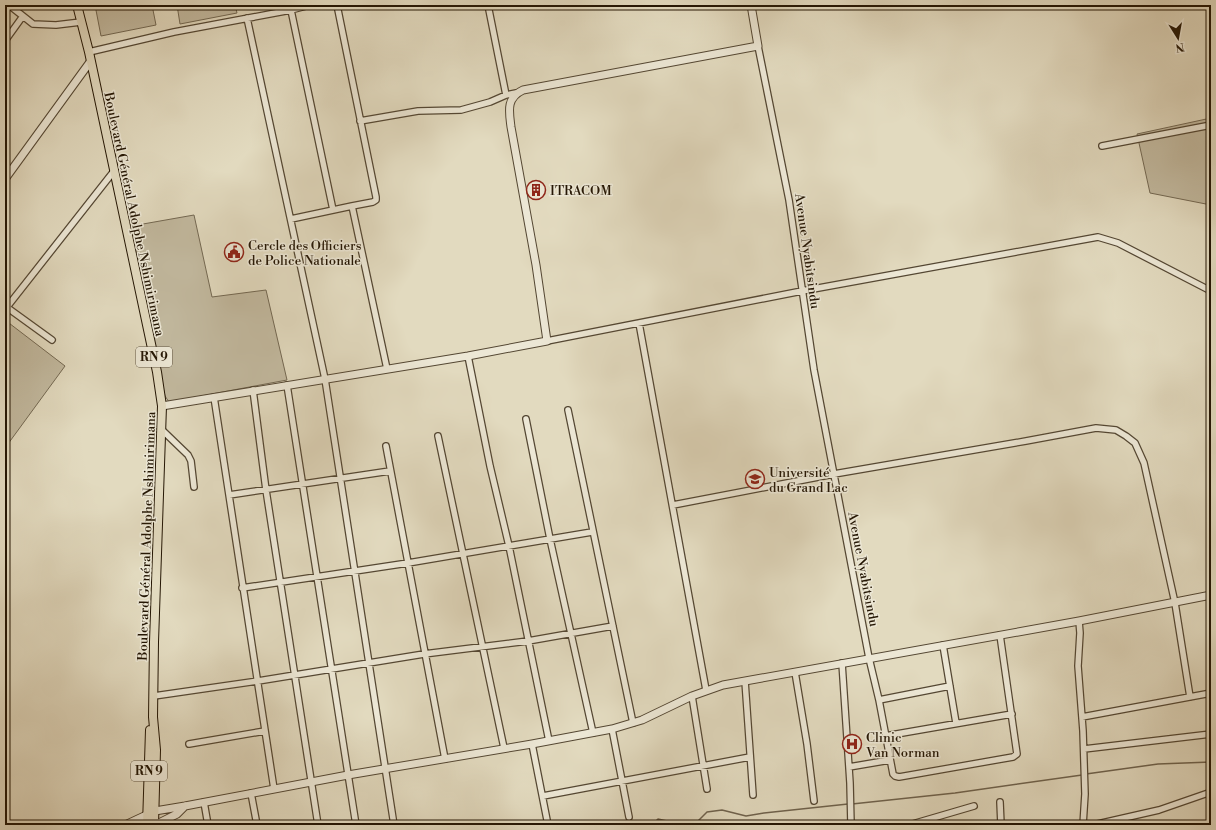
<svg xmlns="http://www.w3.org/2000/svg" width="1216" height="830" font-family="'Libre Bodoni',serif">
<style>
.green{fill:#c2b99f;stroke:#736852}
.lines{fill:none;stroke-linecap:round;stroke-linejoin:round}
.stream{stroke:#6f634e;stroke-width:1.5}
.minor-casing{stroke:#544733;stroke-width:8}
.tertiary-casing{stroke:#544733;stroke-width:9}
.primary-casing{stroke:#241604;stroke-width:10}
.minor{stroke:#ece7d5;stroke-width:5.5}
.tertiary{stroke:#ece7d5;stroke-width:7}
.primary{stroke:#e2dabf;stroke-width:8}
.labels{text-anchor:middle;stroke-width:3;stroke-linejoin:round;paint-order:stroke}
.shield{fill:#ece7d5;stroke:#605543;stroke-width:1}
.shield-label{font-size:12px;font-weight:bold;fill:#241604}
.poi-label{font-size:13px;fill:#241604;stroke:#ece7d5;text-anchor:start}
.street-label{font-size:13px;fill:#241604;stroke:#ece7d5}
</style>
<rect width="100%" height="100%" fill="#e2dabf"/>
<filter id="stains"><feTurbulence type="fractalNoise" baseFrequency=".005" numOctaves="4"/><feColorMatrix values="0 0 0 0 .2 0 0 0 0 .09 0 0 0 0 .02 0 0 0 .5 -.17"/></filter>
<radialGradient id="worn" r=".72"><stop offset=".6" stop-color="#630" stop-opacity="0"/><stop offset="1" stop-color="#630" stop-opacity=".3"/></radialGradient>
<!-- green -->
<path class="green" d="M95,5h57l4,20 -55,11z
M177,5h58l2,8 -57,11z
M1211,118v87l-61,-12 -13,-59z
M194,215l18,82 54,-7 21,90 -118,22 -4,-6 -39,-169z
M5,320l60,46 -60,82z"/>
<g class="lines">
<!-- stream -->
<path class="stream" d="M1086,774l72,-10 53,-2
M852,804l103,-11 127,-18
M652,825l6,-6 18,4 22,-2 9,-9 15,-2 24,6 18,-3 84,-9
M1200,825l11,-4"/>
<!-- minor casing -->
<g class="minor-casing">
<path id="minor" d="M9,5l24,19 23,1 25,-3
M337,5l39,192v3l-3,2 -21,4 35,163
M488,5l18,90 10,-2
M291,10l42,200
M247,18l78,361 69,446
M5,41l18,-25
M758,46l31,154 25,170 55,288 10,42 14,74 2,2 4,1 114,-20 4,-3 -17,-119
M89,52l85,-20 117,-22 19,-5
M360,121l58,-10 43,-1 29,-8 16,-7
M1102,146l109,-21
M291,219l61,-13
M5,306l47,34
M7,307l107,-136
M639,323l67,367
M547,341l255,-50 296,-54 20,6 93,48
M468,356l22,110 19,80 40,195
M287,385l69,440
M253,390l13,100 52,335
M214,397l60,392
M568,410l65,313
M526,419l24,120 43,194
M161,429l27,26 3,6 3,26
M438,436l66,312
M386,446l59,313
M229,495l161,-24
M673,505l161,-31 192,-33 70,-13 20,2 10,6 9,7 9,20 31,140 15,94
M242,588l166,-25 184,-31
M1079,621l1,12 -2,33 5,65 2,63 -2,31
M943,645l13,78
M842,663l8,120 1,42
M795,672l12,72 7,57
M745,681l8,114
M154,696l104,-15 166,-27 104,-13 85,-15
M692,696l15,93
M879,700l71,-14
M1082,717l129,-24
M612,729l17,88
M885,736l127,-22
M189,744l76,-13
M532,744l16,81
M1084,749l127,-15
M849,767l41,-7
M251,793l6,32
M543,796l207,-39
M204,802l4,23
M1000,802l1,23
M909,825l65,-19
M1093,825l66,-15 52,-18"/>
</g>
<!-- tertiary casing -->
<g class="tertiary-casing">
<path id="tertiary" d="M5,179l85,-117
M162,406l306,-50 79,-15 -11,-76 -25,-138c-2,-16 -5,-29 12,-37l235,-44 -7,-41
M125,825l30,-14 30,-5 163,-31 184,-31 80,-15 30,-9 50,-24 31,-11 356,-64 132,-26
M155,825l22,-11 8,-8"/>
</g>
<!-- primary casing -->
<g class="primary-casing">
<path id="primary" d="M77,5l12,47 68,320 5,34 -8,236 -1,75 3,33 -2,75
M147,825l3,-95"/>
</g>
<!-- minor -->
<use href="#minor" class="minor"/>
<!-- tertiary -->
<use href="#tertiary" class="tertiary"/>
<!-- primary -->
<use href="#primary" class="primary"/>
</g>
<!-- icons -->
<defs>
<g id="building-ring" transform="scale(1)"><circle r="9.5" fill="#ece7d5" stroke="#8f2418" stroke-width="1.5"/><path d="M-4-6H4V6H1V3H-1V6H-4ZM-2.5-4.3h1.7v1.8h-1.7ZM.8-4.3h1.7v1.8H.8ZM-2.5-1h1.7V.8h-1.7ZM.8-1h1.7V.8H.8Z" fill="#8f2418"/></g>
<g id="civic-ring" transform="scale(1)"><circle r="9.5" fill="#ece7d5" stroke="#8f2418" stroke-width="1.5"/><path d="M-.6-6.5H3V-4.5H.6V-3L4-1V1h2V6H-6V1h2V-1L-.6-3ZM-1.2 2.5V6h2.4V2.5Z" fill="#8f2418"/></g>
<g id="university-ring" transform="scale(1)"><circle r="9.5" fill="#ece7d5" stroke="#8f2418" stroke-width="1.5"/><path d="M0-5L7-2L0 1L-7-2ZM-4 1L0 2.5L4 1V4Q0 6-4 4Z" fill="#8f2418"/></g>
<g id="hospital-ring" transform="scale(1)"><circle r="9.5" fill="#ece7d5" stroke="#8f2418" stroke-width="1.5"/><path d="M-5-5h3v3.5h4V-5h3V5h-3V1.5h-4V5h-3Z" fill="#8f2418"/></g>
</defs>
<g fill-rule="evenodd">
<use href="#building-ring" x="536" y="190"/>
<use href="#civic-ring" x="234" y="252"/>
<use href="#university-ring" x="755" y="479"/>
<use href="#hospital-ring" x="852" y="744"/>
</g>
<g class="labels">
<!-- shield labels -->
<g class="shield">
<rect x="136" y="347" width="36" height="20" rx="3"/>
<rect x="131" y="761" width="36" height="20" rx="3"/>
</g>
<g class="shield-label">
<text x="154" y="361">RN 9</text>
<text x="149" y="775">RN 9</text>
</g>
<!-- poi labels -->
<g class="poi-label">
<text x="550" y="195">ITRACOM</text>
<text x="248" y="250">Cercle des Officiers<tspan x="248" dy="15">de Police Nationale</tspan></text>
<text x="769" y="477">Université<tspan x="769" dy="15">du Grand Lac</tspan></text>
<text x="866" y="742">Clinic<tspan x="866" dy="15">Van Norman</tspan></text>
</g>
<!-- street labels -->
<g class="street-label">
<text transform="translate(135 214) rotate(78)" y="5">Boulevard Général Adolphe Nshimirimana</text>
<text transform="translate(808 251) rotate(82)" y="5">Avenue Nyabitsindu</text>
<text transform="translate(146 536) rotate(-88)" y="5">Boulevard Général Adolphe Nshimirimana</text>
<text transform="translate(864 569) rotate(79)" y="5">Avenue Nyabitsindu</text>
</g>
</g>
<!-- margin -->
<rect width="1216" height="830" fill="none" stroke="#e2dabf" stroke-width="20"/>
<rect x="6" y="6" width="1204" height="818" fill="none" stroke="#241604" stroke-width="2"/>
<rect x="10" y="10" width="1196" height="810" fill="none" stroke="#241604"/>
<!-- north arrow -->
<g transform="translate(1178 38) rotate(169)" stroke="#ece7d5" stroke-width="3" paint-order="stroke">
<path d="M0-3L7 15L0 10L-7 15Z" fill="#241604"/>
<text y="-6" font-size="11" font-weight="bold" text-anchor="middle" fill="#241604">N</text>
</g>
<rect width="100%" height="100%" filter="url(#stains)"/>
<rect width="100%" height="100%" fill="url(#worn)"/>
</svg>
